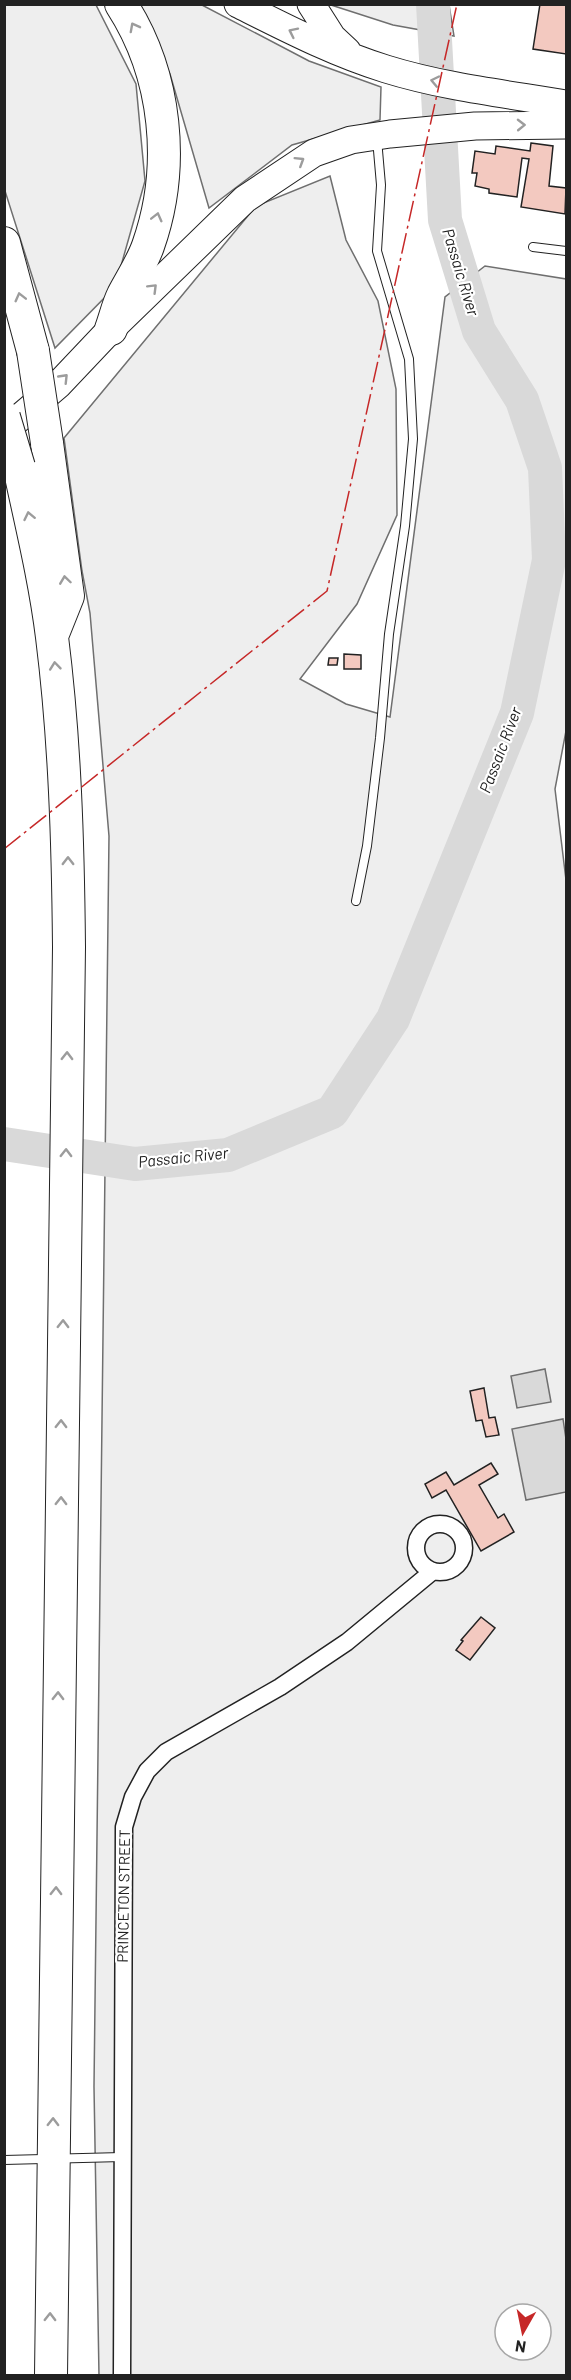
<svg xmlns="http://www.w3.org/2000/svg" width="571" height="2380" font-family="Barlow,sans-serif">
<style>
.green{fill:#eee;stroke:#6f6f6f;stroke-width:1.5;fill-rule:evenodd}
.water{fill:#d9d9d9;stroke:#6f6f6f;stroke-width:1.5}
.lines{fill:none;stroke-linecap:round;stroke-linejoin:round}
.river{stroke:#d9d9d9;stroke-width:34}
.building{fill:#f3c9c0;stroke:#222;stroke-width:1.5}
.service-casing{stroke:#222;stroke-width:10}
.minor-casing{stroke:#222;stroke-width:19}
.primary-casing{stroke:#222;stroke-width:29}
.motorway-casing{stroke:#222;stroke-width:34}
.service{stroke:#fff;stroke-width:8}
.minor{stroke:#fff;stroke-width:16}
.primary{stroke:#fff;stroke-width:27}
.motorway{stroke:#fff;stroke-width:32}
.motorway-bridge-casing{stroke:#222;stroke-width:34;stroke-linecap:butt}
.motorway-bridge{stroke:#fff;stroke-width:32}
.power{stroke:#c62828;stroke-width:1.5;stroke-dasharray:21 4.5 3 4.5;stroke-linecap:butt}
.oneway{stroke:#9c9c9c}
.labels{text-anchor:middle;stroke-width:4.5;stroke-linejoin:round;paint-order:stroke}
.street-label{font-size:15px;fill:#222;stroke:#fff}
.water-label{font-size:16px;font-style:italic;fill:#222;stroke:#fff}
</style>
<rect width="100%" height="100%" fill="#fff"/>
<!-- green -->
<path class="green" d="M4,5h92l40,79 9,97 -30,106 -60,61 -50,-157z
M135,5h67l107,56 72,26 -1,33 -88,25 -83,63 -39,-134z
M331,5h118l5,31 -61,-11z
M330,176l16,64 32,61 18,88 1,126 -40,89 -57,75 46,25 44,13 55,-420 40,-31 81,13v452l-11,58 11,91v1495h-467l-5,-288 15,-1251 -19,-223 -8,-42 -18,-133 192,-232zM505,2314h36v36h-36z"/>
<!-- water -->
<path class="water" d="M545,1369l6,33 -34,6 -6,-32z
M563,1419l3,20v53l-40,8 -14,-71z"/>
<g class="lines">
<!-- river -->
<path class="river" d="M4,1144l131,20 93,-9 104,-43 61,-93 124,-306 32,-153 -4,-92 -23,-68 -43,-69 -34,-111 -12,-216"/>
</g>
<!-- building -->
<path class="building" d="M540,4h26v50l-33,-5z
M531,143l22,3 -4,40 17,2 -1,26 -44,-7 8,-48 -7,-1 -5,39 -28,-4v-4l-14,-3 2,-13h-5l3,-22 20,3 1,-8 34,5z
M344,654l17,1v14h-17z
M329,658h9l-1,7h-9z
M484,1388l5,30 6,-1 4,18 -13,2 -4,-17 -6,1 -6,-30z
M491,1463l7,11 -19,11 19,33 6,-4 10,18 -33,19 -35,-61 -14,8 -7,-14 21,-12 8,13z
M481,1617l14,11 -25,32 -14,-10 7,-9 -2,-1z"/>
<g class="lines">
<!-- service casing -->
<g class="service-casing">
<path id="service" d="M533,247l33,4
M356,901l11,-55 13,-108 9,-104 16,-108 8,-87 -4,-80 -32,-108 4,-66 -4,-46
M4,2160l118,-3"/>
</g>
<!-- minor casing -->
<g class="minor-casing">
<path id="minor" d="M416 1548a24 24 0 1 1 48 0a24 24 0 1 1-48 0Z
M122,2376l2,-549 9,-30 14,-26 19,-19 114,-65 67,-45 86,-71"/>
</g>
<!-- primary casing -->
<g class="primary-casing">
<path id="primary" d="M238,4c48,24 96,49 148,65 58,18 120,25 180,35
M311,4l21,33 15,14
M4,431l54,-46 53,-56 134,-130 69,-46 37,-13 39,-6 85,-8 91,-1"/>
</g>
<!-- motorway casing -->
<g class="motorway-casing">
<path id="motorway" d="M4,243l29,108
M111,329c4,-11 7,-24 12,-34 9,-17 19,-32 25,-49 28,-79 19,-171 -27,-242
M47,443l21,153 -16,40
M19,467c12,56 26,113 33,170 13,103 16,207 17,310l-18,1429"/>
</g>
<!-- service -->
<use href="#service" class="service"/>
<!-- minor -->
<use href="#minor" class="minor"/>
<!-- primary -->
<use href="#primary" class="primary"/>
<!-- motorway -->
<use href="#motorway" class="motorway"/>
<!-- motorway-bridge casing -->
<g class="motorway-bridge-casing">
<path id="motorway-bridge" d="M33,351l14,92
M4,417l15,50"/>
</g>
<!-- motorway-bridge -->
<use href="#motorway-bridge" class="motorway-bridge"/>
<!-- power -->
<path class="power" d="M4,849l323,-258 130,-587"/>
</g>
<!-- one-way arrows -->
<defs><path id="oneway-chevron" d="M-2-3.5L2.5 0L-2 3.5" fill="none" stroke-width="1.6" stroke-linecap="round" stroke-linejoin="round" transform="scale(1.5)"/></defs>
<g class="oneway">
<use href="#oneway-chevron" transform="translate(134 27) rotate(-118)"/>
<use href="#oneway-chevron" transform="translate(293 32) rotate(-154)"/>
<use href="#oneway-chevron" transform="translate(435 81) rotate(-168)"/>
<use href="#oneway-chevron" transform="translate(521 125) rotate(-1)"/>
<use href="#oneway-chevron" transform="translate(300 161) rotate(-32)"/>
<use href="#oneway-chevron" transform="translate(157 217) rotate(-76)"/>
<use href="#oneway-chevron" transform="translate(153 288) rotate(-45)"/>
<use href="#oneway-chevron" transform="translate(20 297) rotate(-104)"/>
<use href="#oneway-chevron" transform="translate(64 378) rotate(-46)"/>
<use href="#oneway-chevron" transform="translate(29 516) rotate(-102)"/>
<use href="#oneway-chevron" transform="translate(65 580) rotate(-98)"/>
<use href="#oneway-chevron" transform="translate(55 666) rotate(-96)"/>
<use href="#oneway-chevron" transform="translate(68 861) rotate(-90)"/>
<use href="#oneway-chevron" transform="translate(67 1056) rotate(-89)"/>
<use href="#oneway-chevron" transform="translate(66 1153) rotate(-89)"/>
<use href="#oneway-chevron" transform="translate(63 1324) rotate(-89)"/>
<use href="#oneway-chevron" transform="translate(61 1424) rotate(-89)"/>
<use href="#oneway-chevron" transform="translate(61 1501) rotate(-89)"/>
<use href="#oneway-chevron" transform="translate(58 1696) rotate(-89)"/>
<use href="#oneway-chevron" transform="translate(56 1891) rotate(-89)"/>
<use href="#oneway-chevron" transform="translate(53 2122) rotate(-89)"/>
<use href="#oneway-chevron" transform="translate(50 2317) rotate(-89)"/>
</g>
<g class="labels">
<!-- street labels -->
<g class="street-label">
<text transform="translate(124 1896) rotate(-89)" y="5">PRINCETON STREET</text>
</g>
<!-- water labels -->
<g class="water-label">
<text transform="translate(461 272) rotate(73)" y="6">Passaic River</text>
<text transform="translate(500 750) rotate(-69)" y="6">Passaic River</text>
<text transform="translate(183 1157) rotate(-6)" y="6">Passaic River</text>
</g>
</g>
<!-- border -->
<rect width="571" height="2380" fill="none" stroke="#222222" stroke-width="12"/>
<!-- north arrow -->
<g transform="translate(523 2332) rotate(189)"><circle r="28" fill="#ffffff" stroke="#a7a7a7" stroke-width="1.5"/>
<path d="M0-4.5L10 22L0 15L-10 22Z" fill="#c62828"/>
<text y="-9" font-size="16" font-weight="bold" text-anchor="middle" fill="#222222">N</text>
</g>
</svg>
